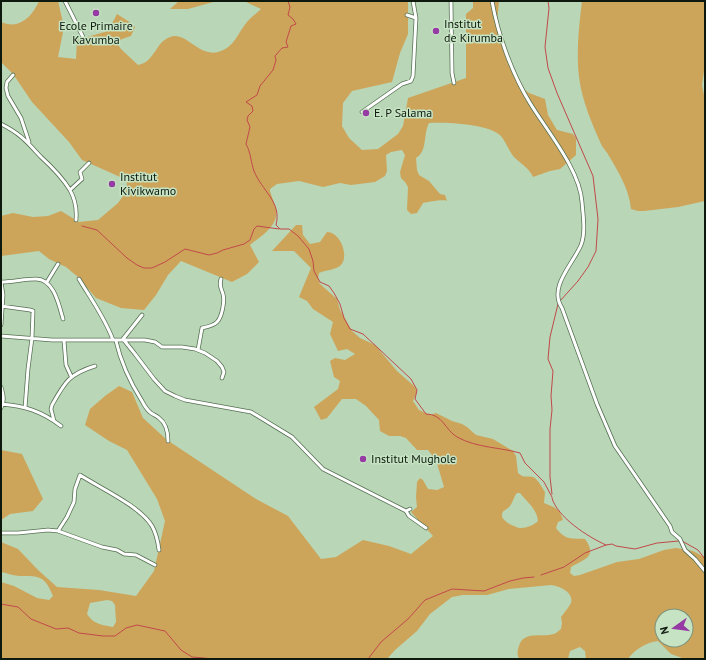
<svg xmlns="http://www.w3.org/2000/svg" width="706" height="660" font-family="'PT Sans',sans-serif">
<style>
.green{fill:#cda55a;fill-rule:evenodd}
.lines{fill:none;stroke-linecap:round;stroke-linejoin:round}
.stream{stroke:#c1494b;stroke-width:1}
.minor-casing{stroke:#567054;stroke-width:4.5}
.minor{stroke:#fff;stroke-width:3}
.poi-dot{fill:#963aa4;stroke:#c6e3c3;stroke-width:1.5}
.labels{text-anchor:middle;stroke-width:3;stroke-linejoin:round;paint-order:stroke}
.poi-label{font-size:12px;fill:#0e190e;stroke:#c6e3c3;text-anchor:start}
</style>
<rect width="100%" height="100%" fill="#b9d6b6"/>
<!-- green -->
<path class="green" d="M39,1h19l6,26 -6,30 18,2 1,-19 31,-9 9,-17 14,9 4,4 -4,9 -9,3 -5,4 4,6 17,16c3,-1 7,-2 9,-4 9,-7 11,-20 23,-24 16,-6 28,20 48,15 17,-5 19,-18 29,-30 4,-5 10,-9 14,-13l-17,-8h164v33l-8,19 -8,29 -40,9 -9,12 -1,23 7,12 13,12 16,-1 20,-15 5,-8 5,-28 58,-20v-64l7,-6v-7h26l-2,21 16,46 12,22 4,3 16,6 3,16 9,15 16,4 3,4v17l-16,14 -10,2 -17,6c-4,-9 -12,-13 -19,-20 -5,-6 -8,-15 -13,-21 -11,-12 -56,-14 -72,-13 -6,11 -1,28 -13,35l1,12 2,5 10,6 11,13 5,1 2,6c-5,-2 -18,1 -24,2l-6,10 -6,1 -4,-4 1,-23 -3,-5 -4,-4 -1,-6 5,-17 -3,-5 -11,2 -5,3 1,16 -2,5 -10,6 -24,3 -11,-2 -17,4 -24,-6 -22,3 -7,5v2c2,6 4,12 6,18 3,17 -15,27 -26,36l9,17 -12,12 -15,8 -51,-21 -13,14 -12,20 -12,15 -23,-2 -25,-10 -18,-21 -12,-10 -17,-8 -10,-8 -38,5v-40l12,-3 20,4 15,-1 13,-5 18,11 19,-2 20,-17 8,-11 1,-12 -45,-20 -13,-18 -37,-40 -19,-28 -12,-12v-40c18,8 31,-5 38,-21z
M179,1h38l-29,8h-18z
M582,1h123v63l-3,21 3,15v101l-27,6 -34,4h-6l-7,-2c-2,-20 -12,-36 -22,-53 -2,-4 -5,-7 -7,-10 -10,-22 -20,-45 -23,-69 -3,-25 0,-51 3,-76z
M296,225h6l1,10 7,9 10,-2 7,-10c14,0 23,26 13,34 -5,4 -15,4 -21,7l-1,6 2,5 17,15 3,11 12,21 8,7 15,7 22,26 17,15 3,5 -4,10 6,9 11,5 6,-2 16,8 10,3 5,3 9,8 17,4 20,12 3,5 2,17c7,6 8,2 15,4 5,2 9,11 12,15l-1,11c11,5 15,4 19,17l-5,2 -2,6c10,13 15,10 29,11 13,18 -1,20 -14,28l-1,6 4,3 6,-1 37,-13 22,-3 25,-9 12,-2 17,3 11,6 1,102h-20l-14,-5 -13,-13c-11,1 -24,9 -30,18h-42l-1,-8 -5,-4 -10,4 -2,8h-49c-2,-4 -2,-8 0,-13 5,-17 25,-7 37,-13 2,-1 3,-3 5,-4l1,-6 -1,-6c3,-4 8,-10 10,-14 3,-11 -12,-17 -20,-18l-42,4 -22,6h-24l-11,2 -22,17 -13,17 -22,19 -8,9h-386v-77l13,4 23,12 12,2 4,-4c-8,-20 -13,-20 -33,-20 -6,0 -13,-3 -19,-4v-30l17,7 20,21 19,17 42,3 37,6 18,-25 11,-50 -8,-22 -30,-49 -18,-9 -24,-16 5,-16 15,-13 14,-10 13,6 11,26 24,22 89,59 32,17 33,43 15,-2 27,-17 26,6 22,8 22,-18 -22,-24 6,-5 -1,-10 1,-15 3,-4 3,2 5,9 9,1 7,-3 -8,-27 -8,-10h-11l-11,-12 -6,-2h-11l-9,-5 -1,-11 -13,-14 -10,-7h-14l-15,19 -6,2 -7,-13 24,-18 2,-8 -6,-4 -4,-16 5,-3 10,2 10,-6 -8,-5 -9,2 -8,-17 3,-12 -20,-13 -6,-8 -8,-4 12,-29 -17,-17h-22zM517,493h3c7,9 17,16 18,28 -4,4 -11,7 -17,7 -5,0 -20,-7 -19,-13 0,-5 5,-5 8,-9 3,-4 4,-10 7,-13zM107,600l5,1 3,4 1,17 -3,5c-11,-2 -20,-3 -26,-13l3,-11zM662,616h24v24h-24z
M1,450l21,4 21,45 -10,12 -23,3 -9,6z"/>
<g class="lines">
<!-- stream -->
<path class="stream" d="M288,1l2,6 -2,8 5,4 3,5 -5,2 -5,16 2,5 -6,1 -7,8 1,4 -3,10 -13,16 -3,9 -11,7 6,4 1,5 -5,5 -1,4 3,7 -4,17c5,9 5,19 8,27 8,20 28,31 22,54l4,4h9l9,7 11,13 4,12 1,10 6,11 9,4 5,7 6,11 4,14 6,11 13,5 48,45 6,11 -2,9 11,15c17,0 19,16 31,23 20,11 42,10 63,16l5,10 19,19 8,15
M548,1l1,7 -4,39 3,21 9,25 36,83 5,43 -2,32 -8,16 -10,14 -18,20
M82,226l15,4 30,28 10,7 7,3h8l13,-6 20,-13 24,6 8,-2 6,-3 21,-6 6,-4 4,-11 3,-3 22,3
M552,494l-2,-17v-48l2,-19 -1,-14 2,-25 -5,-12 2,-22 8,-33
M552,498c5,19 36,39 54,47
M682,541l16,9 7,9
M541,575l23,-8 21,-14 21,-8 6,-1 4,2 19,3 22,-6 22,-2
M1,604l17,3 13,12 25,10 12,-1 11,5 24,3h12l11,-8 11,-3 28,6 16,19 11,7 23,2
M368,659l13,-17 27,-23 17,-19 27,-11 32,2 26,-10 13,-3 11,-1"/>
<!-- minor casing -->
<g class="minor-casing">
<path id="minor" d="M65,1l18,36
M451,1l1,72 2,10
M492,1c6,34 20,73 38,102 17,28 50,67 52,99 1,13 4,30 -1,43 -8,19 -33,42 -19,63l35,96 18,42 55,80 2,6 8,7 5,11 10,9 10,12
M407,15l9,3
M13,75l-6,7 -1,6 2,8 13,22 8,24
M362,112l40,-28 9,-3 2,-5 3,-58 -3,-17
M1,124c20,10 26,18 40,33 11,10 21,20 29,33 5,9 7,19 6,30
M70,190l12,-11 -2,-7 9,-9
M79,279c12,20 26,39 34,61
M1,282c12,0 23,-3 35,-3 18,0 23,26 27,40
M1,282l2,13 -2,30
M47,282l11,-18
M1,306l29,4 3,1 -1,27 -4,31 -3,39
M142,315l-19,24 12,15 19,25 11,12 10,5 10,4 66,12 41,25 31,32 83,42 4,-2
M1,336l51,4h93l10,2 7,5h20l13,2 10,4 12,8 5,6 2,5 -2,6
M64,341l2,24 5,11
M116,341c5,22 14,41 26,60 2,4 5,9 9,12 3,2 6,3 8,5 7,5 9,15 9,23
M198,350l4,-22c5,-1 11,-2 15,-6 5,-5 8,-21 6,-28 -2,-6 -4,-9 -2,-15
M1,387c2,7 4,14 0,21
M1,404c24,2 40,7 60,22
M54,421l-3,-12 1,-4c13,-23 17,-31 43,-39
M406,511l3,5 17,12
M58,531l9,-14 7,-15 1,-13 5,-14c20,13 60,31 72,51 4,7 6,16 7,24
M1,533h17l30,-3 10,1 44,16 15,3 7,4 12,1 19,10"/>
</g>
<!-- minor -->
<use href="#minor" class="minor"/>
</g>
<!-- markers -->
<g class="poi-dot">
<circle cx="96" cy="13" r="4"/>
<circle cx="436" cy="31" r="4"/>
<circle cx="366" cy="113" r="4"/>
<circle cx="112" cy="184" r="4"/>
<circle cx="363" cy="459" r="4"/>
</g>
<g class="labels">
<!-- poi labels -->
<g class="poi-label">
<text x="444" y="28">Institut<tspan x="444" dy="14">de Kirumba</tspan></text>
<text x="96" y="30" text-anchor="middle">Ecole Primaire<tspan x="96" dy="14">Kavumba</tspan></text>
<text x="374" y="117">E. P Salama</text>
<text x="120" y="181">Institut<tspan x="120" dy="14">Kivikwamo</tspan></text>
<text x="371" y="463">Institut Mughole</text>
</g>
</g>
<!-- border -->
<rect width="706" height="660" fill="none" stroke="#0e190e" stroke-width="4"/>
<!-- north arrow -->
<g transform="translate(674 628) rotate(256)"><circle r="19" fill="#c6e3c3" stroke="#7c927b"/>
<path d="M0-3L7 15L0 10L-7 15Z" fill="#963aa4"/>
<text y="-6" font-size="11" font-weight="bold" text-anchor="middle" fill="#0e190e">N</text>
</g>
</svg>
